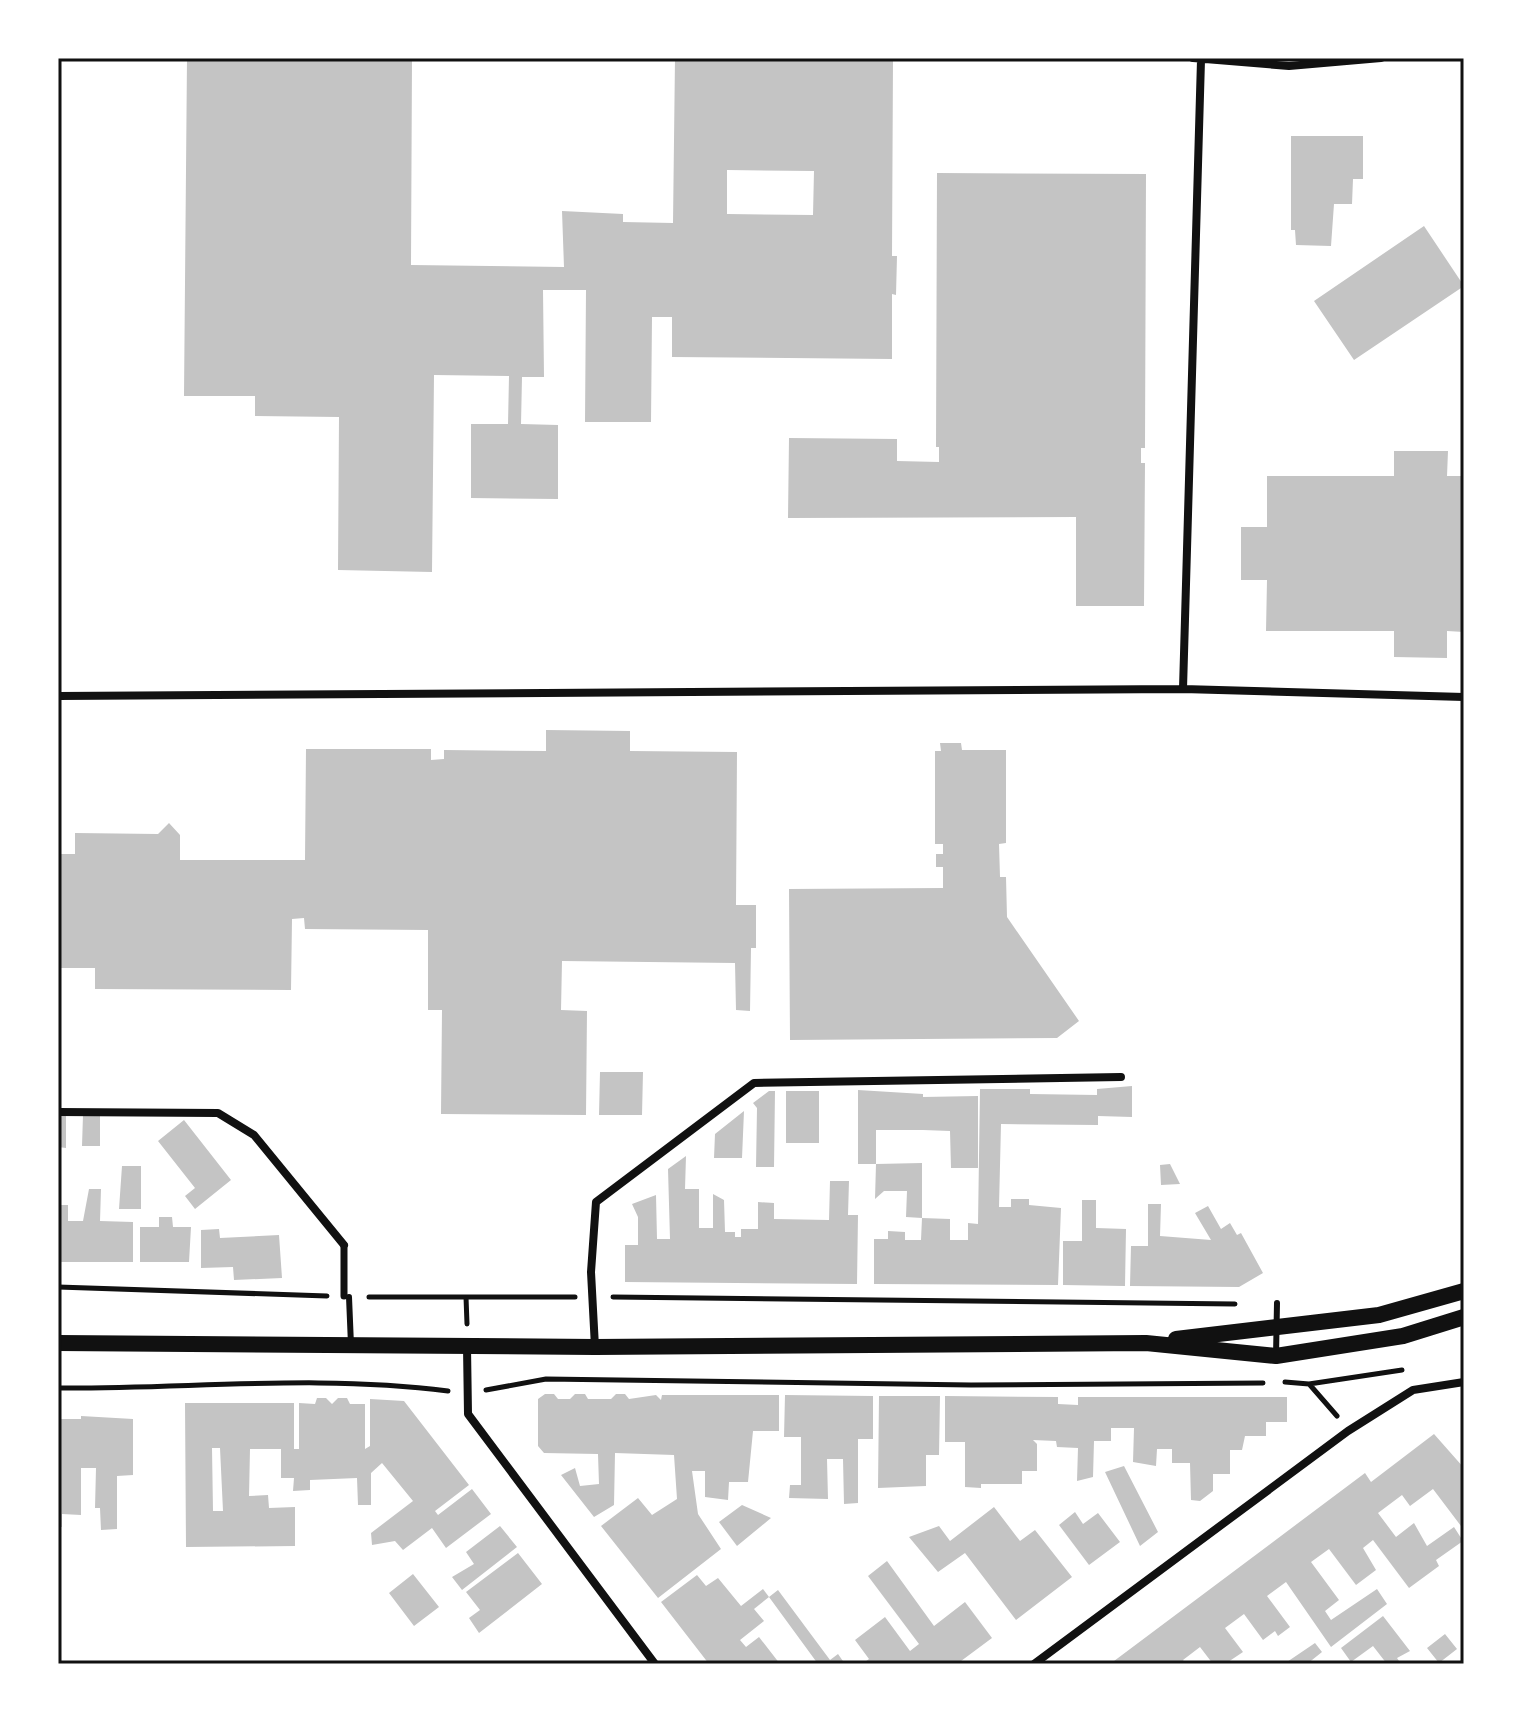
<svg xmlns="http://www.w3.org/2000/svg" width="1522" height="1722" font-family="Montserrat,sans-serif">
<style>
.building{fill:#c4c4c4;fill-rule:evenodd}
.lines{fill:none;stroke-linecap:round;stroke-linejoin:round}
.path{stroke:#111;stroke-width:5}
.service{stroke:#111;stroke-width:6}
.pedestrian{stroke:#111;stroke-width:7}
.minor{stroke:#111;stroke-width:8}
.secondary{stroke:#111;stroke-width:16}
.neatline{fill:none;stroke:#111;stroke-width:3}
</style>
<rect width="100%" height="100%" fill="#fff"/>
<!-- building -->
<path class="building" d="M187,58h225l-1,207 153,2 -2,-56 61,3v8l50,1 2,-165h218l-1,198h5l-1,39 -4,-1v65l-220,-2v-40h-20l-1,105h-66l1,-132h-43l1,87h-22l-1,47 37,1v74l-87,-1v-74h37l1,-48 -75,-1 -2,197 -94,-2 1,-153 -84,-1v-20h-71zM727,170l87,1 -1,44 -86,-1z
M1291,136h72v43h-10l-1,25h-18l-3,42 -35,-1 -1,-15h-4z
M937,173l209,1 -1,274h-4v15h4l-1,143h-68v-89l-288,1 1,-80 108,1v22l42,1v-15h-3z
M1424,226l40,60 -110,74 -40,-59z
M1394,451h54l-1,25h17v156l-17,-1v27l-53,-1v-26h-128l1,-51h-26v-53h26v-51h127z
M546,730l84,1v20l107,1 -1,153h20v43h-5l-1,63 -14,-1 -1,-47 -173,-2 -1,49 26,1 -1,104 -145,-1 1,-104h-14v-80l-123,-1 -1,-11 -12,1 -1,71 -196,-1v-21h-37v-114h17v-21l83,1 11,-11 11,12v25h125l1,-111h125v11l13,-1v-9l102,1z
M940,743h21l1,7h44v93l-7,1 1,33h6l1,40 72,104 -22,17 -267,2 -1,-151 154,-1v-21h-7v-13h7v-10h-8v-93h6z
M600,1072h43l-1,43h-43z
M1132,1086v31l-34,-1v9l-97,-1 -2,83h12v-8h18v6l32,3 -3,77 -184,-1v-45h14v-8l17,1v8h16l1,-22 28,1v21h18v-17l10,1 2,-135h50v5l67,1v-6z
M858,1090l65,4v3l55,-1v72h-27l-1,-37 -27,-1h-47v34h-18z
M769,1091h6l-1,76h-18l1,-59 -4,-5z
M786,1091h33v52h-33z
M744,1111l-2,47h-28l1,-24z
M58,1115h8v33l-8,-1z
M83,1115h17v31h-18z
M184,1120l47,60 -36,29 -10,-13 10,-8 -37,-47z
M686,1156l-1,33h14v39h14v-34l11,6 1,32h10v5h6v-8h17v-27l16,1v16l55,1 1,-39h19l-1,34h10l-1,69 -232,-2v-37h13v-28l-6,-13 24,-9 1,44h13l-2,-70z
M922,1163v55l-16,-1 1,-26h-23l-9,8 1,-35z
M1170,1164l10,20 -19,1 -1,-20z
M122,1166h19v43h-22z
M89,1189h12l-1,32 33,1v40h-75v-57h10v16h15z
M1082,1200h14v28l30,1 -1,57 -62,-1v-44h19z
M1148,1204h13l-1,32 51,4 -16,-27 13,-7 13,23 9,-6 7,12 4,-2 22,40 -24,14 -109,-1 1,-40h17z
M159,1217h13l1,10h18l-2,35h-49v-35h19z
M219,1229l1,9 59,-3 3,43 -48,2 -1,-13 -32,1v-38z
M545,1394h9l4,5h12l5,-5h10l3,5h23l5,-5h9l4,5 27,-4 5,5 1,-5h117v36h-26l-5,51h-19l-1,18 -23,-3v-26h-13l6,43 23,35 -63,49 -57,-72 37,-28 14,17 25,-16 -3,-44 -59,-2 -1,52 -20,12 -33,-42 14,-7 5,18 19,-2 -1,-30 -54,-1 -6,-7v-47z
M785,1395l88,1v43h-15v64l-14,1 -1,-45h-16l1,40 -39,-1 1,-13h11v-48h-17z
M879,1396h61l-1,59h-13v31l-48,2z
M945,1396l113,1v7l20,1v-8h209v25h-21v14h-21l-3,14h-12v24h-17v17l-13,10 -9,-1 -1,-37h-18v-14h-15l-1,17 -23,-4 1,-34h-23v13h-17l-1,36 -16,4 1,-33 -21,-1 -1,-6 -23,-1 4,4v27h-15v13h-41v4l-16,-1v-45h-20z
M317,1398h9l6,6 6,-6h9l3,6h15v45l5,-3v-47l34,2 65,84 -34,26 3,4 34,-26 19,25 -45,34 -14,-20 -29,22 -8,-9 -23,4 -1,-12 42,-32 -31,-38 -11,10v32h-13l-1,-27 -47,2v10l-17,1 1,-13h-13v-29h-31l-1,47 19,-1 1,13 26,-1v39l-109,1 -1,-144h109v46h5v-46l16,1zM212,1448h8l3,63h-10z
M81,1416l52,3v56l-16,1v53l-16,1 -1,-22h-5l1,-40h-15v47l-19,-1v13h-4v-108h23z
M1434,1434l30,34v62l-31,-41 -23,17 -8,-11 -24,18 18,24 18,-14 13,23 27,-19 9,14 -27,19 3,6 -30,22 -36,-48 -10,8 13,22 -20,15 -27,-36 -18,13 28,38 -14,11 6,9 46,-31 10,15 -56,43 -45,-65 -19,14 23,31 -12,9 -3,-5 -12,9 -19,-26 -19,14 18,24 -18,12h-12l-13,-17 -17,13 3,4h-76l255,-191 6,9z
M1124,1466l34,66 -18,14 -35,-74z
M742,1505l29,13 -34,28 -18,-24z
M994,1507l26,34 15,-11 37,47 -56,43 -51,-67 -27,19 -29,-35 30,-11 11,15z
M1075,1512l8,12 15,-11 22,29 -31,23 -30,-40z
M500,1526l17,21 -55,43 -10,-13 22,-13 -8,-12z
M518,1553l24,31 -63,49 -10,-15 11,-8 -14,-18z
M887,1561l47,65 31,-24 27,36 -35,26h-95l7,-5 -14,-19 30,-23 25,34 9,-7 -51,-68z
M413,1574l26,33 -25,19 -25,-33z
M697,1575l9,11 12,-8 23,28 22,-17 6,8 -15,12 10,12 -24,19 6,7 13,-10 21,27h-71l-48,-62z
M778,1590l52,70 8,-6 7,10 -15,-3 -12,3 -49,-67z
M1383,1616l27,35 -13,7 4,6h-14l-14,-18 -22,16 -10,-14z
M1445,1634l12,15 -18,14 -12,-15z
M1315,1643l7,9 -15,12h-23z"/>
<g class="lines">
<!-- path -->
<path class="path" d="M58,1287l269,9
M369,1297h206
M466,1297l1,27
M613,1297l622,7
M1285,1382l24,2 93,-14
M1310,1385l27,31
M58,1388c130,1 261,-14 390,3
M486,1390l60,-11 425,6 292,-2"/>
<!-- service -->
<path class="service" d="M349,1297l2,48
M1276,1356l1,-53"/>
<!-- pedestrian -->
<path class="pedestrian" d="M344,1296v-51"/>
<!-- minor -->
<path class="minor" d="M1193,58l96,8 92,-8
M1183,689l18,-629
M58,696l1125,-7 281,8
M58,1112l160,1 36,22 90,110
M467,1347l1,67 187,250
M595,1347l-4,-75 5,-70 158,-119 367,-6
M1034,1664l314,-233 65,-41 51,-8"/>
<!-- secondary -->
<path class="secondary" d="M1176,1339l203,-24 85,-24
M58,1343l537,4 551,-4 130,13 127,-20 61,-19"/>
</g>
<!-- border -->
<rect width="1522" height="1722" fill="none" stroke="#ffffff" stroke-width="120"/>
<rect x="60" y="60" width="1402" height="1602" class="neatline"/>
</svg>
